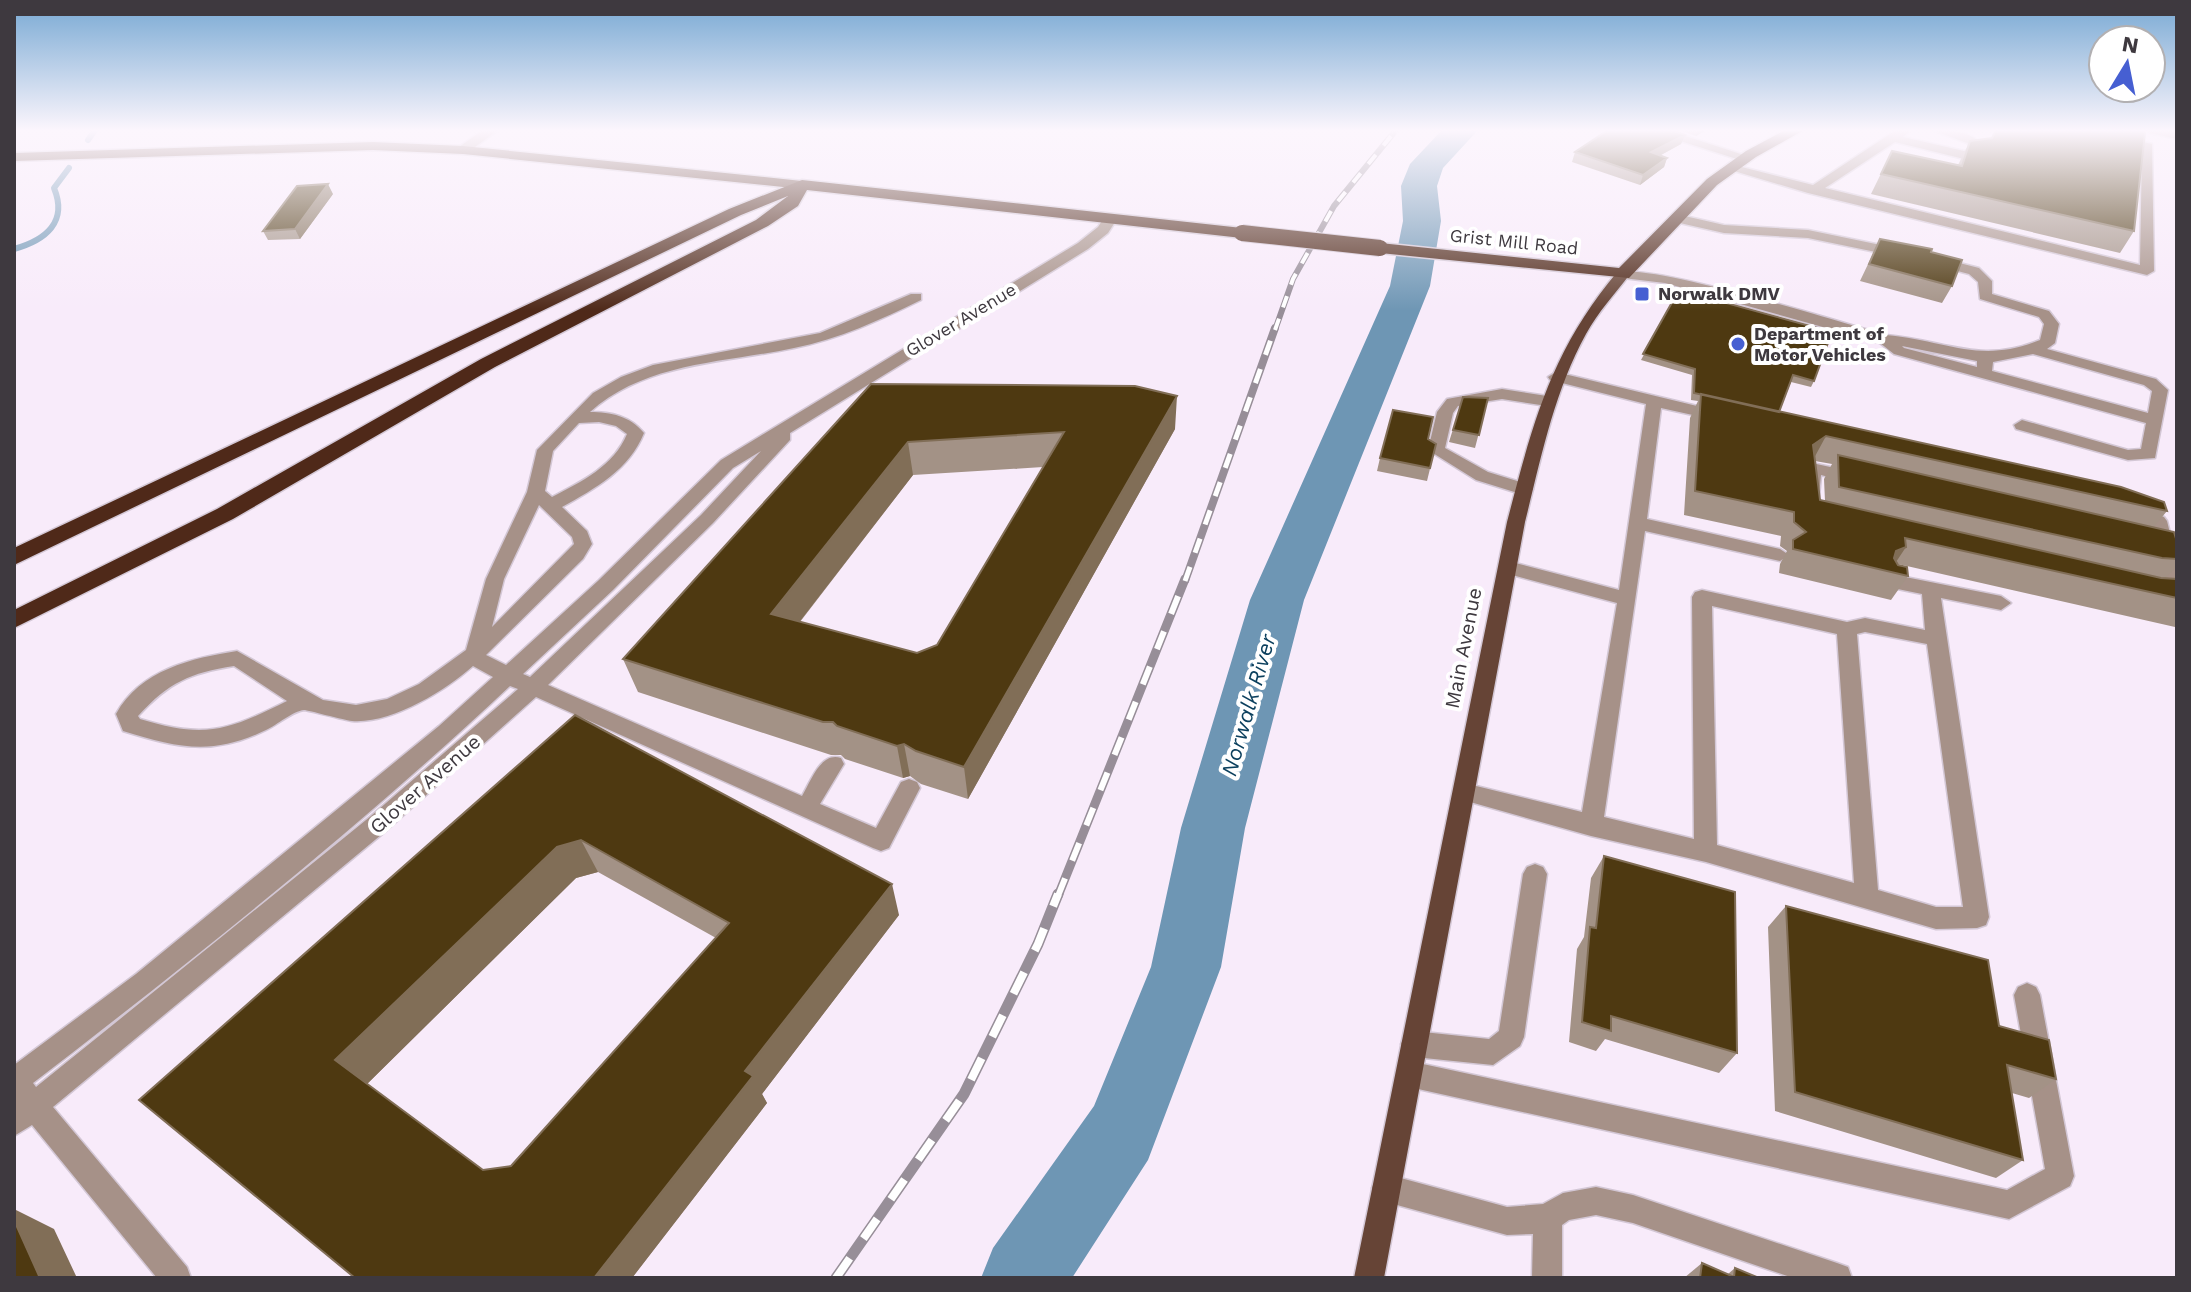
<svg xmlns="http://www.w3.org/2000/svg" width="2191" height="1292" font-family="'Work Sans',sans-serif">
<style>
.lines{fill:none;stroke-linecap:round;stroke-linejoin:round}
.stream{stroke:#6e96b4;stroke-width:6}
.river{fill:#6e96b4;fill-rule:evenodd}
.minor-casing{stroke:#d3c7d5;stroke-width:3}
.major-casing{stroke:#d3c7d5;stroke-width:3}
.highway-casing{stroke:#d3c7d5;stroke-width:3}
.minor{fill:#a69188;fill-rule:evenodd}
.major{fill:#664436;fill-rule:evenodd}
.highway{fill:#4f2919;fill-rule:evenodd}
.rail-far3-casing{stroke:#978e98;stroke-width:6}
.rail-far2-casing{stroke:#978e98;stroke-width:8}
.rail-far1-casing{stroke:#978e98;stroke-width:9}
.rail-casing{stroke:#978e98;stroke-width:11}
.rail-far3{stroke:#fff;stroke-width:4;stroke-dasharray:12;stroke-linecap:butt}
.rail-far2{stroke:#fff;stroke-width:5;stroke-dasharray:15;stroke-linecap:butt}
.rail-far1{stroke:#fff;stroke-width:6;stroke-dasharray:19;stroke-linecap:butt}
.rail{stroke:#fff;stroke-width:8;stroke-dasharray:24;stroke-linecap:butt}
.highway-bridge-casing{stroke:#d3c7d5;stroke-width:18;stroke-linecap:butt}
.highway-bridge{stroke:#4f2919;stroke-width:16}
.wall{fill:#a39286;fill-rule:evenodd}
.shaded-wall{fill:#816e57}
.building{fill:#4e3911;stroke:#816e57;stroke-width:2;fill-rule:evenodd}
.poi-dot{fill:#465fd2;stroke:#fff;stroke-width:3}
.labels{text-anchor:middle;stroke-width:8;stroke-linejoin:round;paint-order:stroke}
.far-street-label{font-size:18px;fill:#3e393f;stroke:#fff}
.far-poi-label{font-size:18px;font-weight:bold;fill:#3e393f;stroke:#fff;text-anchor:start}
.street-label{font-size:20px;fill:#3e393f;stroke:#fff}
.water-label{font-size:22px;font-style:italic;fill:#0c405e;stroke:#fff}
</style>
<rect width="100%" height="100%" fill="#f8ebfa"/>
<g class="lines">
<!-- stream -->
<path class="stream" d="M88,140l7,-10
M14,249c32,-9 54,-27 40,-61l15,-20"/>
<!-- river -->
<path class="river" d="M1442,130h36l-35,38 -6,18 4,35 -11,65 -126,314 -59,228 -24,139 -73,193 -76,118h-91l12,-30 101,-142 57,-139 30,-139 69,-228 140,-314 13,-65 -2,-35 9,-22z"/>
<!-- minor casing -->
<g class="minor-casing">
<path id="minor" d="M483,130h15l-31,23h-8v-6z
M1646,130h21l86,28 -10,3z
M1896,130h15l-8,7 61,14 10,-2 -7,-6 -35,-13c19,0 39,1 52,16l-4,3v6l-16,4 -69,-17 -70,46 315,77 2,-116 -76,-19h24l62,14 2,127 -7,4 -339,-82 -84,-25 6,-4 83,21z
M2148,130l29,1v8l-27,-6z
M1676,214l48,11 84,5 92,19 7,4 -7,4 -92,-19 -84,-5 -53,-12 -2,-3z
M1105,216l12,3 -9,14 -20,16 -298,184v7l-77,83 -165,162 254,111c9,-15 19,-45 39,-38l3,6 -24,40 56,24 25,-46 8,-3 8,3 3,6 -31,60 -8,3 -8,-3 -337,-151 -149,133 -334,277 134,160 4,11h-34l-125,-153 -18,11v-71l122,-91 303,-248 54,-49 -20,-11c-28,25 -82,58 -121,55 -9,-1 -44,-11 -48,-11 -11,1 -27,15 -38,20 -53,26 -88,18 -143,1l-7,-17c24,-44 76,-56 121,-63l86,49 33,5 31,-6 32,-15 47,-34 20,-71 41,-87 10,-42 56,-57 28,-16 32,-12 167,-32 91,-39h10v6c-41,20 -82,39 -127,48 -70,15 -148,14 -204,64 21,0 40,4 54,21 -15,37 -48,55 -82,74l25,24 5,13 -9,15 -97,96 20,10 93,-85 122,-120 357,-217 20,-16zM599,422l17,4 11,8c-13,32 -46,48 -75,63l-7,-6 8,-40 26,-28zM761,451l-60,64 -171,162 -7,-3 90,-84 120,-122zM539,505l33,32 2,7 -82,83 12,-48zM234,666l53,35c-60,30 -82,38 -147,18l-2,-3c31,-34 52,-43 96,-50zM510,686l8,3 -147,127 -335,271 -3,-4c163,-125 328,-257 477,-397z
M1936,257l43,11 13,13v13l57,17 10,13 -4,19 -8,6 109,30 12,11 -13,68 -27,2 -112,-31 -2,-4 8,-5 106,30 13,-1 5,-26 -252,-69 -14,-11 -215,-60 -42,-5 -7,-4c20,-16 233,51 270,61 60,5 94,30 154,5l4,-16 -5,-7 -59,-18 -2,-17 -9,-8 -38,-10 -2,-3zM1902,346l75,15v6l-73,-19zM2033,354l111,31 8,6 -4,22 -156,-42 1,-9z
M1556,372l170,41 2,3 -2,3 -6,2 -59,-13 -14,111 133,30 9,6 -9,6 -135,-30 -41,286 90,22 -2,-242 3,-5 7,-2 145,32 18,-4 60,12 -3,-36 -39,-8 -2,-5 2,-5 7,-2 111,22 10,7 -10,7 -60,-12 48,319 -3,8 -9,3 -41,1 -230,-67 -115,-26 -135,-38 -3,-6 3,-6 8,-3 118,29 35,-209 -116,-31 -2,-5 9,-6 111,29 27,-186 -96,-24 -2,-3zM1712,606l125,28 17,249 -137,-38zM1865,632l62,12 36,263h-27l-58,-17 -21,-256z
M1502,389l45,7 8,5 -8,5 -45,-7 -44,7 -5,7 -8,35 43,24 42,13 3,4 -3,4 -6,2 -48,-15 -48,-30 9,-38 10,-13z
M1812,463l50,11 3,4 -9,6 -35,-9 -2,21h-12l-4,-28z
M2133,506l31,11 3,4 10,40v40l-17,-2 -3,-5 8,-6 -15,-63 -23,-9 -3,-4z
M1535,864l8,3 4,7 -23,163 -4,9 -27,19 -79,-8 -9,-4 -4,-9 4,-9 9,-4 75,8 10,-8 24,-157 4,-7z
M2027,983l9,4 4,8 34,181 -4,10 -61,33 -600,-132 -9,-4 -4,-9 4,-9 9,-4 598,129 38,-21 -31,-174 4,-8z
M1386,1174l121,33 36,-3 20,-11 33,-6 37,8 204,68 11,4 4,11h-59l-160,-55 -37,-8 -27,5 -7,5v53h-30l1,-44 -26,1 -121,-33 -10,-4 -4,-10 4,-10z"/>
</g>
<!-- major casing -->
<g class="major-casing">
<path id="major" d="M373,142l90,4 339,35 6,4 -6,4 -339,-35 -90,-4 -359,11v-8z
M1623,270l7,4c-15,20 -32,38 -44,60 -32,58 -45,124 -61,188l-141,756h-30l153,-756c26,-99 43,-170 111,-251z"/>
</g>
<!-- highway casing -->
<g class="highway-casing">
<path id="highway" d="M1785,130h19l-48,27 -39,28 -88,93 -249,-25 -8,-5 8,-5 239,25 88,-89 39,-28z
M802,180l440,48 8,5 -8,5 -435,-48 -9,16 -30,20 -273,141 -262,152 -219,109v-18l203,-101 264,-150 275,-139 32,-24 -47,19 -727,350v-17l715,-339z"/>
</g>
<!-- minor -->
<use href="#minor" class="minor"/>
<!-- major -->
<use href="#major" class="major"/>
<!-- highway -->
<use href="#highway" class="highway"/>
<!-- rail-far3 casing -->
<g class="rail-far3-casing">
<path id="rail-far3" d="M1275,330l18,-51 41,-73 62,-76"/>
</g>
<!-- rail-far2 casing -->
<g class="rail-far2-casing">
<path id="rail-far2" d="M1185,581l90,-253"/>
</g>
<!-- rail-far1 casing -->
<g class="rail-far1-casing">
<path id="rail-far1" d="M1058,896l127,-317"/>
</g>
<!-- rail casing -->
<g class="rail-casing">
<path id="rail" d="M836,1278l128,-184 74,-150 20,-50"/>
</g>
<!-- rail-far3 -->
<use href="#rail-far3" class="rail-far3"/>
<!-- rail-far2 -->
<use href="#rail-far2" class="rail-far2"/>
<!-- rail-far1 -->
<use href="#rail-far1" class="rail-far1"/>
<!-- rail -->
<use href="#rail" class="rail"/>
<!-- highway-bridge casing -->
<g class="highway-bridge-casing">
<path id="highway-bridge" d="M1242,233l138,15"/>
</g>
<!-- highway-bridge -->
<use href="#highway-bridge" class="highway-bridge"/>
</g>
<!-- wall -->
<path class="wall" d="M1678,130h28l-10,6z
M1685,135l-4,9 -20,11 6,3 -3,9 -24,18 -68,-23 3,-10z
M1992,138l142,93 -14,22 -249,-59 21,-43 66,14 12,-24z
M333,194l-33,45 -32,1 -5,-9z
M1880,239l51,13 21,34 -10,17 -82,-22z
M1679,290l135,91 -3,6 -20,-5 -12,30 388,99 -14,17 24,14v24l-11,12 11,1v46l-2,2 -277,-63 10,12 -17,24 -112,-27 1,-9 7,-13 -7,-5 1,-10 -97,-21 6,-97 8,-17 -7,-1 1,-25 -51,-15zM1815,461l17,3 -8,15 1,22 -5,-1z
M871,384l304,45 -207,370 -47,-15 -11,-8 -7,2 -58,-19 -4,-4h-10l-193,-63 -15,-33zM1043,467l-106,178 -20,8 -117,-31 113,-147z
M1463,397l25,1 -13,50 -26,-6z
M1428,439l8,5 -9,37 -50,-10 3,-13z
M575,715l324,200 -137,179 5,9 -135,175h-277l-216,-178zM598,872l118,66 -205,228 -28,4 -116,-86 209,-206z
M1604,856l133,197 -18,20 -114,-34 -9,12 -27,-9 8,-93 7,-12 7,-59z
M1786,906l213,120 57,53 -27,19 -17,-5 11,67 -27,18 -221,-67 -7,-184z
M1702,1263l26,11 7,-6 23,10h-74z"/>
<!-- shaded-wall -->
<path class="shaded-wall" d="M1698,130h8l-10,6z
M1685,135l-4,9 -33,18 3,-10z
M1667,158l-3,9 -24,18 3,-10z
M328,184l5,10 -33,45 -5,-10z
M1177,396l-2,33 -207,370 -4,-32z
M1826,436l-13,24v-15z
M908,442l5,33 -133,172 -9,-33z
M1906,547l-16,24 6,-20z
M904,744l6,32 -7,2 -6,-32z
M581,840l17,32 -22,6 -212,209 -29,-27 222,-213z
M892,884l7,31 -137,179 5,9 -135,175h-38l151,-207z
M14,1209l40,20 23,49h-37l-26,-58z"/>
<!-- building -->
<path class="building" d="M1608,130h65l12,5 -34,17 16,6 -24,17 -68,-23z
M1996,130h148l1,3 -11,98 -253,-57 11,-23 70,15 8,-25 22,-3z
M328,184l-33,45 -32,2 34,-45z
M1880,239l52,10 -1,3 31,8 -10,26 -83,-22z
M1679,290l153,42 -18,49 -21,-6 -14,37 -85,-19 1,-24 -52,-15z
M871,384l264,2 42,10 -213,371 -48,-16 -12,-7 -7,2 -60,-20 -4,-4h-10l-200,-63zM1064,432l-127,213 -20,8 -146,-39 137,-172z
M1701,394l420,93 43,15 3,9 -341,-75 -13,9 7,55 341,78 16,1v19l-272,-60 1,9 -10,4 -2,7 4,7 9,2 1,9 -115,-27v-9l13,-8 -12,-10v-10l-99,-21z
M1463,397l25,1 -9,37 -26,-5z
M1393,410l40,7 -5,22 8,5 -6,24 -50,-10z
M1838,455l336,77 3,10v17l-15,-1 -323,-71z
M575,715l317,169 -147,187 8,5 -159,202h-239l-216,-178zM581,840l148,83 -218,243 -28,4 -148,-110 222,-213z
M1604,856l131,36 2,161 -126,-37v15l-29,-9 8,-95 6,1z
M1786,906l202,54 11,66 50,14 7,39 -49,-14 16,95 -228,-68z
M14,1220l26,58h-26z
M1702,1263l32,14 1,-9 24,10h-59z"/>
<!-- sky -->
<linearGradient id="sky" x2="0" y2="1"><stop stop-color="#77a8d3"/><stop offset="0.42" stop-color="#fcf6fd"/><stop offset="1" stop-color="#fcf6fd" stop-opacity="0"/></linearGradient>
<rect width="2191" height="311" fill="url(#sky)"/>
<!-- markers -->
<g class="poi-dot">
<rect x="1634" y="286" width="16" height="16" rx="4"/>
<circle cx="1738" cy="344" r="8"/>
</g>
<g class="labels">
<!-- far-street labels -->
<g class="far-street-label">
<text transform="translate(1514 242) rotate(6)" y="6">Grist Mill Road</text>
<text transform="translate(961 320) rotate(-31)" y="6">Glover Avenue</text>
</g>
<!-- far-poi labels -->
<g class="far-poi-label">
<text x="1658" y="300">Norwalk DMV</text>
<text x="1754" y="340">Department of<tspan x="1754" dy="21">Motor Vehicles</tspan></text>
</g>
<!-- street labels -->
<g class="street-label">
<text transform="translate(1463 648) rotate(-79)" y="7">Main Avenue</text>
<text transform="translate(425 784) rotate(-41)" y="7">Glover Avenue</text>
</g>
<!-- water labels -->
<g class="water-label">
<text transform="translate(1248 705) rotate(-74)" y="8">Norwalk River</text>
</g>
</g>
<!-- border -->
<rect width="2191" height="1292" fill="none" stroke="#3e393f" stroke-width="32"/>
<!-- north arrow -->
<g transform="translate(2127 64) rotate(10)"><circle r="38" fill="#ffffff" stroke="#b2b0b2" stroke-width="2"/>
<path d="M0-6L14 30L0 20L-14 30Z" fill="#465fd2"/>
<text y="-12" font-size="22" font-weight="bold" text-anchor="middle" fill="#3e393f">N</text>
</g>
</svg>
